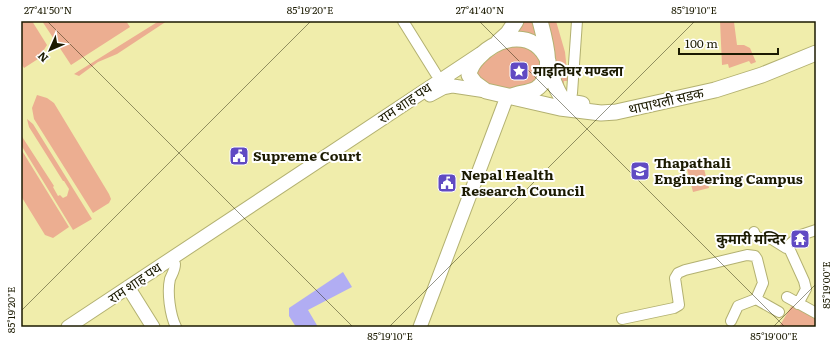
<svg xmlns="http://www.w3.org/2000/svg" width="837" height="348" font-family="Literata,'Noto Sans Devanagari',serif">
<style>
.green{fill:#ecae91}
.water{fill:#b1adf3}
.lines{fill:none;stroke-linecap:round;stroke-linejoin:round}
.minor-casing{stroke:#b3b171;stroke-width:12}
.major-casing{stroke:#b3b171;stroke-width:15}
.highway-casing{stroke:#b3b171;stroke-width:17}
.minor{stroke:#fff;stroke-width:10}
.major{stroke:#fff;stroke-width:13}
.highway{stroke:#fff;stroke-width:15}
.ticks{fill:none;stroke:#1b1a01;stroke-width:1;stroke-opacity:0.45}
.labels{text-anchor:middle;stroke-width:4;stroke-linejoin:round;paint-order:stroke}
.poi-label{font-size:14px;font-weight:bold;fill:#1b1a01;stroke:#fff;text-anchor:start}
.street-label{font-size:14px;fill:#1b1a01;stroke:#fff}
.neatline{fill:none;stroke:#1b1a01;stroke-width:1.5}
.ticks-label{font-size:10px;text-anchor:middle;fill:#1b1a01}
</style>
<rect width="100%" height="100%" fill="#f0edab"/>
<!-- green -->
<path class="green" d="M21,21h11l15,24 -9,14 -14,9 -3,-5z
M42,21h84l4,6 -59,38z
M159,21h8l-50,33 -19,8 -19,14 -5,-2z
M522,21h16l6,20 -29,-7z
M545,21h11l9,31 2,19 3,3v4l-2,3h-4v8z
M720,21l14,1 3,23h7l6,3 6,14 -5,2 -2,-3 -20,7 -1,-4 -6,1z
M524,44l17,17 -3,21 -26,7 -27,-5 -12,-13 3,-4 29,-19z
M37,95l10,3 7,5 55,91 2,5 -2,4 -16,10 -59,-94 -2,-11z
M27,119l6,5 59,95 -19,11 -52,-85v-10l33,51 -1,1 5,9 2,-1 3,3 4,-2 2,-7 -5,-8h-1l-34,-54z
M21,149l48,78 -16,11 -8,-3 -24,-39z
M702,161l7,27 -16,4 -7,-27z
M792,305l24,13v9h-37z"/>
<!-- water -->
<path class="water" d="M343,272l9,15 -44,23 10,17h-22l-7,-11v-8z"/>
<g class="lines">
<!-- minor casing -->
<g class="minor-casing">
<path id="minor" d="M403,21l33,53 4,5
M570,102l2,-9 5,-72
M754,232l1,3 4,3h11l16,10h3
M175,264c0,6 -3,10 -5,15 -3,13 0,36 6,48
M787,297l29,16
M798,304l8,-15 -2,-8 -15,-33 1,-4 11,-9 15,-5
M622,319l52,-11 5,-3 -4,-27 3,-5 7,-3 62,-15 8,1 2,3 6,24 -7,16 23,13
M731,321l7,-15 18,-7"/>
</g>
<!-- major casing -->
<g class="major-casing">
<path id="major" d="M445,82l8,4 33,5
M430,95l13,-7 10,-2
M128,287l25,40
M68,327l412,-273
M420,327l85,-225 1,-6"/>
</g>
<!-- highway casing -->
<g class="highway-casing">
<path id="highway" d="M498,42l10,-9 8,-12
M548,61c-13,-31 -48,-26 -69,-4 -5,5 -9,10 -10,18l6,8 11,8 74,17 41,5 15,-1 99,-22 47,-15 54,-22
M548,67c4,9 10,30 18,34 5,2 11,2 16,3
M512,96c7,-3 16,-3 24,-7 20,-13 9,-49 4,-68"/>
</g>
<!-- minor -->
<use href="#minor" class="minor"/>
<!-- major -->
<use href="#major" class="major"/>
<!-- highway -->
<use href="#highway" class="highway"/>
</g>
<!-- ticks -->
<path class="ticks" d="M47,21l306,306M479,21l306,306M21,311l290,-290M389,327l306,-306M773,327l43,-43"/>
<!-- icons -->
<defs>
<g id="sight-square" transform="scale(1)"><rect x="-9" y="-9" width="18" height="18" rx="4" fill="#604ac3" stroke="#fff"/><path d="M0-6L1.8-2.2L6-1.7L2.9 1.2L3.7 5.4L0 3.3L-3.7 5.4L-2.9 1.2L-6-1.7L-1.8-2.2Z" fill="#fff"/></g>
<g id="civic-square" transform="scale(1)"><rect x="-9" y="-9" width="18" height="18" rx="4" fill="#604ac3" stroke="#fff"/><path d="M-.6-6.5H3V-4.5H.6V-3L4-1V1h2V6H-6V1h2V-1L-.6-3ZM-1.2 2.5V6h2.4V2.5Z" fill="#fff"/></g>
<g id="university-square" transform="scale(1)"><rect x="-9" y="-9" width="18" height="18" rx="4" fill="#604ac3" stroke="#fff"/><path d="M0-5L7-2L0 1L-7-2ZM-4 1L0 2.5L4 1V4Q0 6-4 4Z" fill="#fff"/></g>
<g id="temple-square" transform="scale(1)"><rect x="-9" y="-9" width="18" height="18" rx="4" fill="#604ac3" stroke="#fff"/><path d="M0-6L5-2H3V0L6.5 2.5H4V6H1.5V3h-3V6H-4V2.5H-6.5L-3 0V-2H-5Z" fill="#fff"/></g>
</defs>
<g fill-rule="evenodd">
<use href="#sight-square" x="519" y="71"/>
<use href="#civic-square" x="239" y="156"/>
<use href="#university-square" x="640" y="171"/>
<use href="#civic-square" x="447" y="183"/>
<use href="#temple-square" x="800" y="239"/>
</g>
<g class="labels">
<!-- poi labels -->
<g class="poi-label">
<text x="533" y="76">माइतिघर मण्डला</text>
<text x="253" y="161">Supreme Court</text>
<text x="654" y="168">Thapathali<tspan x="654" dy="16">Engineering Campus</tspan></text>
<text x="461" y="180">Nepal Health<tspan x="461" dy="16">Research Council</tspan></text>
<text x="786" y="244" text-anchor="end">कुमारी मन्दिर</text>
</g>
<!-- street labels -->
<g class="street-label">
<text transform="translate(666 101) rotate(-13)" y="5">थापाथली सडक</text>
<text transform="translate(405 103) rotate(-34)" y="5">राम शाह पथ</text>
<text transform="translate(135 283) rotate(-34)" y="5">राम शाह पथ</text>
</g>
</g>
<!-- border -->
<rect width="837" height="348" fill="none" stroke="#ffffff" stroke-width="44"/>
<!-- north arrow -->
<g transform="translate(50 50) rotate(225)" stroke="#ffffff" stroke-width="3" paint-order="stroke">
<path d="M0-3L7 15L0 10L-7 15Z" fill="#1b1a01"/>
<text y="-6" font-size="11" font-weight="bold" text-anchor="middle" fill="#1b1a01">N</text>
</g>
<!-- scale -->
<path d="M679 48v6h99v-6" fill="none" stroke="#1b1a01" stroke-width="2"/>
<text x="685" y="48" font-size="12" fill="#1b1a01" stroke="#ffffff" stroke-width="3" paint-order="stroke">100 m</text>
<rect x="22" y="22" width="793" height="304" class="neatline"/>
<g class="ticks-label">
<text x="48" y="14">27°41'50"N</text>
<text x="310" y="14">85°19'20"E</text>
<text x="480" y="14">27°41'40"N</text>
<text x="694" y="14">85°19'10"E</text>
<text transform="translate(826 285) rotate(-90)" y="4">85°19'00"E</text>
<text transform="translate(11 310) rotate(-90)" y="4">85°19'20"E</text>
<text x="390" y="340">85°19'10"E</text>
<text x="774" y="340">85°19'00"E</text>
</g>
</svg>
